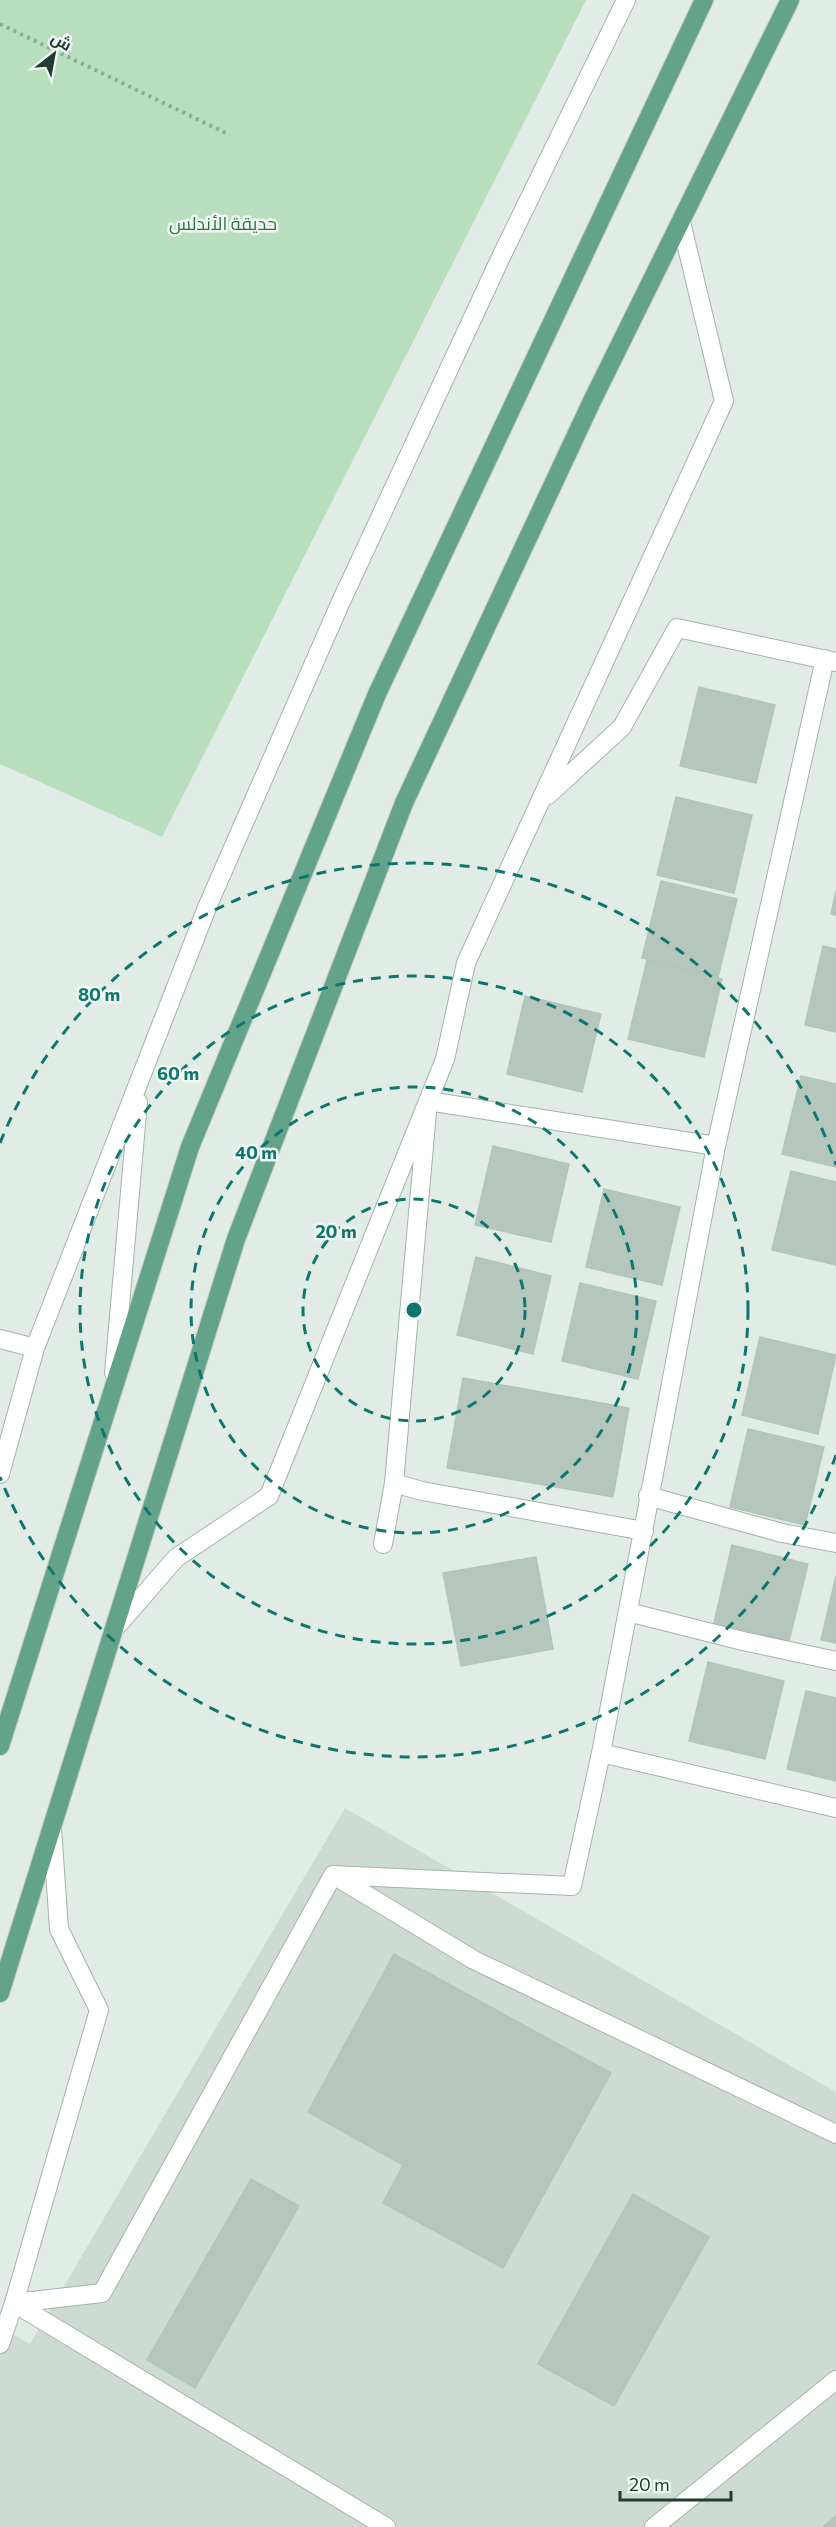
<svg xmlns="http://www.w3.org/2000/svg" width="836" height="2527" font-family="Commissioner,Cairo,sans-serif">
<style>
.built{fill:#cedbd3}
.green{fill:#b8debd}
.building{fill:#b5c6bd;stroke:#b2c5bb;stroke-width:1.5}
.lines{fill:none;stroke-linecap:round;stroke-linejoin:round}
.minor-casing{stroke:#a3b4ab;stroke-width:20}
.major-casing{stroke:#c1c8c5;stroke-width:20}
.path{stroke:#7fb09a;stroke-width:4;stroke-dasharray:3 4.5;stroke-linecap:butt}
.minor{stroke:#fff;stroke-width:18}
.major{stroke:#63a389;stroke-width:18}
.ring{fill:none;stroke:#0f766e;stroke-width:3;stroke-dasharray:10 8}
.labels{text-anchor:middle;stroke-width:5;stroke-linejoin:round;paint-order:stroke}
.park-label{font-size:18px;fill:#29753c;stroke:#f1f8f3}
.centre{fill:#0f766e;stroke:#f1f8f3;stroke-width:3}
.ring-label{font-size:18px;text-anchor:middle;font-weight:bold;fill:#0f766e;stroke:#f1f8f3;stroke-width:5;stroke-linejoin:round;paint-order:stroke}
</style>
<rect width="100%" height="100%" fill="#e0ece5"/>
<!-- built -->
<path class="built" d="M345,1808l491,284v435h-836v-200l30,17z"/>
<!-- green -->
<path class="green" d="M0,0h586l-424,837 -162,-73z"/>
<!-- building -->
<path class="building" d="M699,687l76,18 -19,78 -76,-17z
M676,797l76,18 -18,78 -77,-18z
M661,881l76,18 -19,78 -76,-19z
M836,891v24l-5,-1z
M823,946l13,3v83l-31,-7z
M647,960l75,19 -18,78 -76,-18z
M525,996l76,18 -19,78 -75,-18z
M801,1076l35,8v83l-54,-13z
M493,1146l76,18 -18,78 -76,-17z
M791,1171l45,11v83l-64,-15z
M604,1189l76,18 -18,78 -76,-18z
M476,1257l75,19 -18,78 -76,-19z
M580,1283l76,18 -18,78 -76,-18z
M760,1337l76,18 -18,79 -76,-19z
M463,1378l166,30 -16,89 -166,-29z
M748,1429l76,18 -19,78 -75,-18z
M732,1545l76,19 -19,77 -75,-18z
M536,1557l17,92 -92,17 -18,-93z
M836,1576v67l-15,-3z
M708,1662l76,19 -19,78 -76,-18z
M806,1691l30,7v83l-49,-12z
M394,1954l217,119 -108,195 -120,-65 20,-38 -95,-53z
M251,2179l48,27 -104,182 -48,-28z
M633,2194l76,43 -95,169 -76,-42z
M836,2516v11h-13z"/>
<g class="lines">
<!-- minor casing -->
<g class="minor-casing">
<path id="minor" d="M548,795l74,-68 55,-99 159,34
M0,1339l35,9
M114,1373l24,-271
M0,1474l35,-126 173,-443 131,-299 161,-347 126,-259
M394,1483l28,8 222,40
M648,1496l134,37 54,10
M383,1544l11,-61 34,-382 288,45
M628,1612l115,29 93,20
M116,1627l60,-69 93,-62 176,-437 21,-96 258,-562 -43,-179
M601,1753l235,55
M335,1876l139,84 362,174
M0,2344l14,-41 85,-293 -40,-81 -7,-101
M386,2527l-372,-224 88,-10 231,-418 239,11 29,-133 115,-607 109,-487
M654,2527l182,-147"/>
</g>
<!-- major casing -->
<g class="major-casing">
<path id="major" d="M0,1746l190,-599 187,-453 327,-694
M0,1993l236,-754 168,-436 188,-402 198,-401"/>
</g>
<!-- path -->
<path class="path" d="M0,24l230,111"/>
<!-- minor -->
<use href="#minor" class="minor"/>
<!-- major -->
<use href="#major" class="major"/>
</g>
<!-- distance rings -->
<g class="ring">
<circle cx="414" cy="1310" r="111"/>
<circle cx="414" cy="1310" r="223"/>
<circle cx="414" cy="1310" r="334"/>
<path d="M836 1455A446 446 0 0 1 0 1477M0 1143A446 446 0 0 1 836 1165"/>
</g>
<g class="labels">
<!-- park labels -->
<g class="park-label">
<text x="223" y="230">حديقة الأندلس</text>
</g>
</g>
<circle cx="414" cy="1310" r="9" class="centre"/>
<g class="ring-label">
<text x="99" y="1001">80 m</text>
<text x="178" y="1080">60 m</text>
<text x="256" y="1159">40 m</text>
<text x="336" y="1238">20 m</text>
</g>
<!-- north arrow -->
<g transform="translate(54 54) rotate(31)" stroke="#f1f8f3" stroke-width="4.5" paint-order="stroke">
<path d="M0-4.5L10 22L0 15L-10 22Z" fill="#203c31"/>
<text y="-9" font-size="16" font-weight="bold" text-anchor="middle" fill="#203c31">ش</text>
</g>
<!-- scale -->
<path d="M620 2491v9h111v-9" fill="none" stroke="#203c31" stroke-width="3"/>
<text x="629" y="2491" font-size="18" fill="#203c31" stroke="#f1f8f3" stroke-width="4.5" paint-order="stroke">20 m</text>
</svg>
